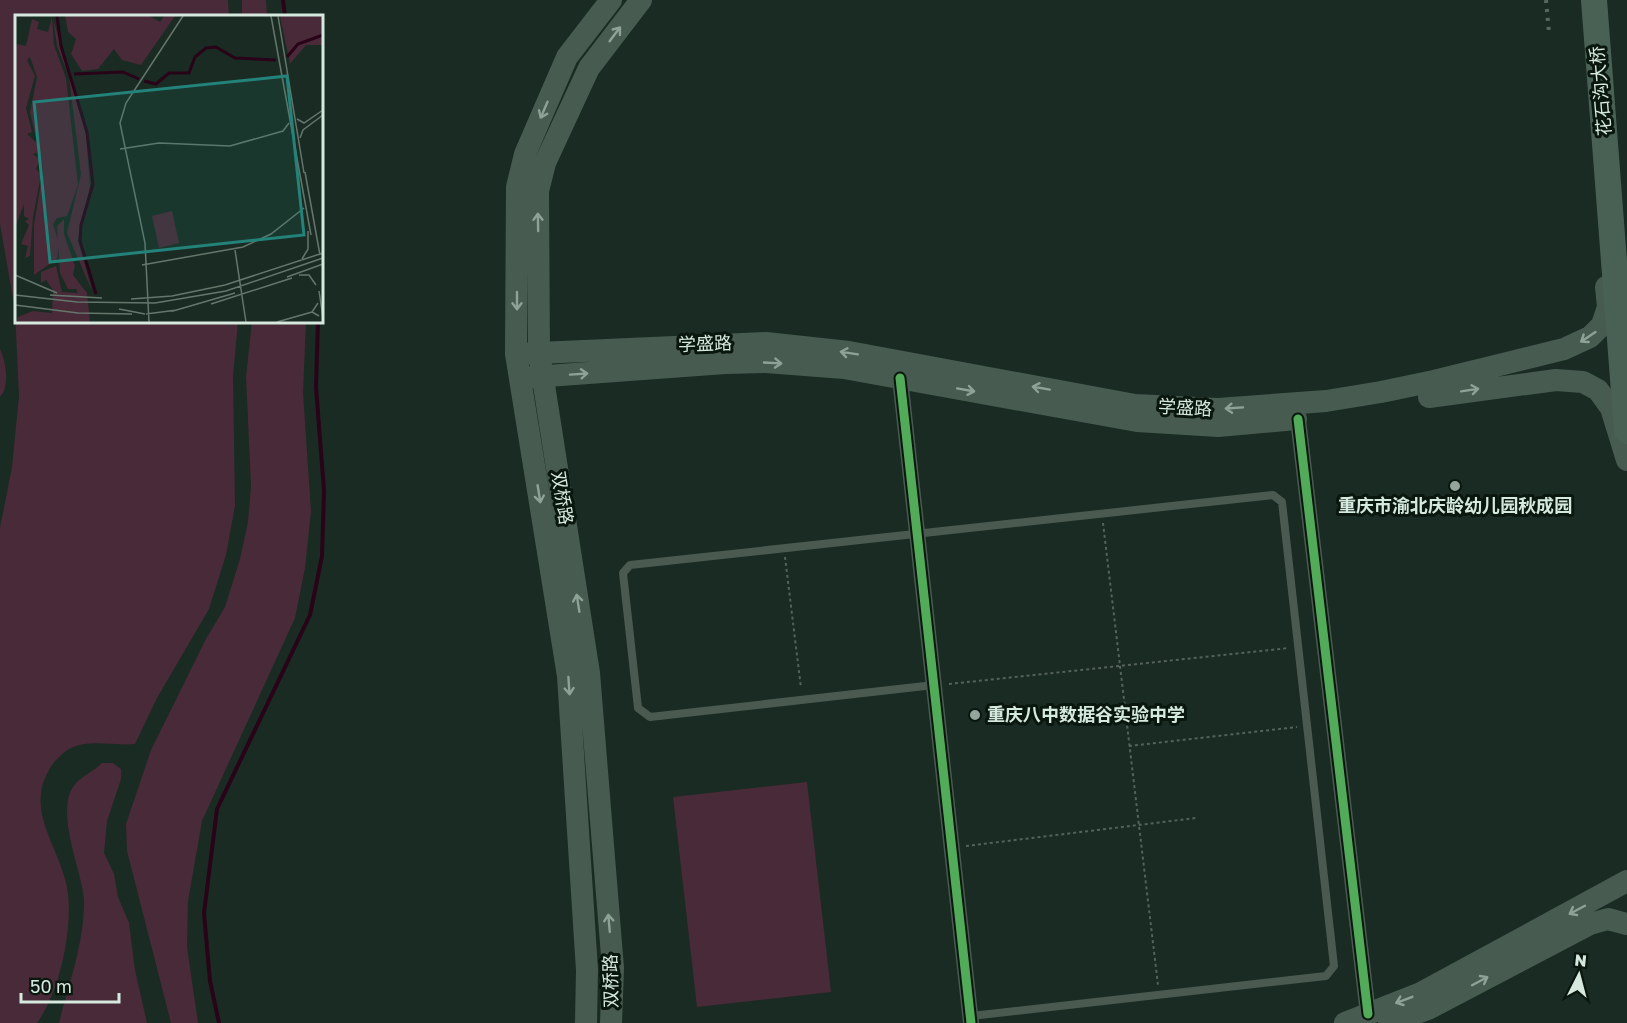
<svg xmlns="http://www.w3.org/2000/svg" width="1627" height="1023" font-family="'Golos Text','Noto Sans SC',sans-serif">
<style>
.green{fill:#492a38}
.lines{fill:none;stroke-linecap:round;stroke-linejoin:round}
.stream{stroke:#290418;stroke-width:4}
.path{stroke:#54625b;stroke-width:2;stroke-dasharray:3 3;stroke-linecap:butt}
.lane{stroke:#4a5a51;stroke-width:8}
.street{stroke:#4a5a51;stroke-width:16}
.secondary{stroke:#485b51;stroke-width:22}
.primary{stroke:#496155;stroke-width:26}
.rail{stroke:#5a6760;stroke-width:4;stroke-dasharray:3 6;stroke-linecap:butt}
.cycleway-casing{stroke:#09170f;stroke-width:13}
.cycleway{stroke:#51ab58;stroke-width:9}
.oneway{stroke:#8fa298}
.poi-dot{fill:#94a69c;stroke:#09170f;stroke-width:2}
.labels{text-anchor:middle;stroke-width:6;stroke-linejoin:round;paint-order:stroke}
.street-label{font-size:18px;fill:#d6e9de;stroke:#09170f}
.poi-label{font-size:18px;font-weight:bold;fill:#d6e9de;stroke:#09170f}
.inset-river{fill:none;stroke:#290418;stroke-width:3}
.inset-road{fill:none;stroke:#65776d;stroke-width:1.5}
.view{fill:#238279;fill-opacity:0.15;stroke:#238279;stroke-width:3}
.inset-edge{fill:none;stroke:#d6e9de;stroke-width:3}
</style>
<rect width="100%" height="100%" fill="#192b22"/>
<!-- green -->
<path class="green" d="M0,0h228l1,16h-213v305h222l-5,56 2,129 -9,49 -17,54 -52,89 -22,46c-21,2 -45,-5 -64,4 -8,4 -18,14 -22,22 -24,41 10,76 18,117 7,39 -7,105 -30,136h-37v-495l12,-61 7,-71 -4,-86 -15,-86z
M242,0h24l1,16h-25z
M252,321h54l-3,72 8,118 -6,57 -10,50 -93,203 -14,80 -1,46 11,76h-27l-44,-172 -1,-27 25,-74 55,-111 19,-32 15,-48 8,-37 3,-36 -5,-109z
M0,349c6,13 10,37 0,48z
M102,763h11l8,6v10l-14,42 -3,32 10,21 4,23 11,26 6,47 12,53h-88c10,-40 25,-79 25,-121 0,-28 -33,-95 -7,-120 7,-7 18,-12 25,-19z
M807,782l24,210 -134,15 -24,-210z"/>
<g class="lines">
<!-- stream -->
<path class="stream" d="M283,0l2,16
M321,216v31
M219,1023l-9,-42 -6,-68 13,-104 93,-194 12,-59 2,-65 -8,-104 2,-66"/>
<!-- path -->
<path class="path" d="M1103,523l55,462
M785,557l16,131
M949,684l340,-36
M1129,746l168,-19
M966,846l230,-28"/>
<!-- lane -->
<path class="lane" d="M934,685l-284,32 -12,-9 -15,-135 7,-8 643,-70 9,7 52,464 -8,10 -355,40"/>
<!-- street -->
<path class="street" d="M900,378l71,645
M1298,419l70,595"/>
<!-- secondary -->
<path class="secondary" d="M516,354l250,-11 83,9 286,53 83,4 108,-8 55,-9 53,-11 130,-32 26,-12 12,-12 6,-18 -2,-20
M520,378l205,-15 41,-1 78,6 293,53 81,5 78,-7
M1429,397l127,-17 27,2 15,8 13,18 16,52
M586,1023l1,-53 -19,-294 -52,-322 1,-167 8,-33 42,-97 44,-57
M611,1023l2,-55 -24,-295 -50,-320 -1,-162 7,-28 44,-95 52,-68
M1345,1023l76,-30 206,-112
M1389,1023l39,-14 162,-85 18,-5 19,5"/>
<!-- primary -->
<path class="primary" d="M1594,0l33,431"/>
<!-- rail -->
<path class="rail" d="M1546,0l3,33"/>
<!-- cycleway casing -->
<g class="cycleway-casing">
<path id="cycleway" d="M900,378l71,645
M1298,419l70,595"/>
</g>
<!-- cycleway -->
<use href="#cycleway" class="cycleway"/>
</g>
<!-- one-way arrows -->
<defs><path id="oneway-shaft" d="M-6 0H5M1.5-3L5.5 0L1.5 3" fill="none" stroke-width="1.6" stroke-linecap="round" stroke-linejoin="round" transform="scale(1.5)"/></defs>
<g class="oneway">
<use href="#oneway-shaft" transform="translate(615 34) rotate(-53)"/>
<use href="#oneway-shaft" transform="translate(544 110) rotate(113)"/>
<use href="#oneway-shaft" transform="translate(538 222) rotate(-91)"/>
<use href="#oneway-shaft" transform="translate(517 301) rotate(90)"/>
<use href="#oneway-shaft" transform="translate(1588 337) rotate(146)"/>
<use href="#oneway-shaft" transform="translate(849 353) rotate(-171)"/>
<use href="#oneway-shaft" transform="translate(773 363) rotate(3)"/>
<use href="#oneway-shaft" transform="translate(579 374) rotate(-4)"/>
<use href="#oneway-shaft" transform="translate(1041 388) rotate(-170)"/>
<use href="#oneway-shaft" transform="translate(966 390) rotate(10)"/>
<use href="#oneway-shaft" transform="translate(1470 390) rotate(-9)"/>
<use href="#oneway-shaft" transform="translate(1234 408) rotate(176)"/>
<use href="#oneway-shaft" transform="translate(539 494) rotate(81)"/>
<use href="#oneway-shaft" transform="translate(578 603) rotate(-99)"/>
<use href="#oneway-shaft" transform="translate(569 686) rotate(86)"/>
<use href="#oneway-shaft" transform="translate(1577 910) rotate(152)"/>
<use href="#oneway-shaft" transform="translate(609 923) rotate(-95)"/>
<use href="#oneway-shaft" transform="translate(1480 981) rotate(-28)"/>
<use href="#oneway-shaft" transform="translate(1404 1000) rotate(159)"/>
</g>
<!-- markers -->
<g class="poi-dot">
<circle cx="1455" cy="486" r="6"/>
<circle cx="975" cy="715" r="6"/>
</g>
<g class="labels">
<!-- street labels -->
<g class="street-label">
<text transform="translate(1601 91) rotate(-95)" y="6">花石沟大桥</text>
<text transform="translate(705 344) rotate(-2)" y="6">学盛路</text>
<text transform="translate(1185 408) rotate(3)" y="6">学盛路</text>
<text transform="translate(562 498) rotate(81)" y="6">双桥路</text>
<text transform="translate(611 981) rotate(-91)" y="6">双桥路</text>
</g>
<!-- poi labels -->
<g class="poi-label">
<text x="1455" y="512">重庆市渝北庆龄幼儿园秋成园</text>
<text x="987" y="721" text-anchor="start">重庆八中数据谷实验中学</text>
</g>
</g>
<!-- overview -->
<g transform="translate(15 15)">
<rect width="308" height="308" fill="#192b22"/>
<path d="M50,1h85l10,6 4,-6h11l-34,49 -19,-5 -8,-11 -16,20 -16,2 -11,-17 5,-15 -8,-7zM265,1h42v29h-16l-16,19zM37,2l2,28 12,33 12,107 -11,31 -10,2 -4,6 6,19 -2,16 -23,16v-50l9,-55 -13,-58 7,-35 -7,-20 -3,3 8,16 -9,32 6,24 -5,2 10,9v10l-4,1 7,5 -4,10 5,6 -8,42 -3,39 -5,2 3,-12 -7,-2 8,-19 -4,-4 4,-2 -5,-3v-12l-9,24v-180l2,-4 9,2 6,-27 7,3 -2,7 11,3zM38,3l33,117 4,51 -12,54 14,51 -25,-58 14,-59 -12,-97 -12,-31zM157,196l7,32 -20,5 -7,-32zM49,204v15l11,32 -2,9 14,18 3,29h-74l2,-5 15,-6 19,2 1,-23 -7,-10 -5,3v-11l15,-6 6,26 16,1 -2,-4h-8l-8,-16 -3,-47z" fill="#492a38"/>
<path class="inset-river" d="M42,1l4,30 26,86 6,52 -12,41 -1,16 16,53M272,42l11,-13 25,-9M59,59l49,-2 16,7M129,66l12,3 13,-11h20l6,-16 11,-9 10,-1 19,11 41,2"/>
<path class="inset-road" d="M256,1l40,219M263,1l26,157M282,104l7,4 19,-13M285,123l3,-8 20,-15M105,134l39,-6 71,3 53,-15 6,-8M290,157l15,83M220,235l11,72M287,244l6,-10v-18M127,250l101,-18 28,-13 33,-26M0,260l42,18M284,260h10l7,10M272,262l36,-13M304,276l4,27M0,280l62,7 78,1 71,-12 97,-33M35,280l52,3M116,284l41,-3 53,-11 98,-32M303,288l-6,9 7,4M196,289l81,-26M0,290l63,8 54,1M104,294l26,5M158,296l62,-18M131,299l31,-4M134,307l-4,-79 -25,-120 6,-20 57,-87M262,307l35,-10"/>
<path class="view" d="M272,61l17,159 -254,27 -16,-160z"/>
<rect width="308" height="308" class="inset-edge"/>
</g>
<!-- north arrow -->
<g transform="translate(1579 975) rotate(6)" stroke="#09170f" stroke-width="4.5" paint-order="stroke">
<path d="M0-4.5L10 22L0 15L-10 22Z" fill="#d6e9de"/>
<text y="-9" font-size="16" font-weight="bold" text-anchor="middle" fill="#d6e9de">N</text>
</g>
<!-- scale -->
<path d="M21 993v9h98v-9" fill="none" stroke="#d6e9de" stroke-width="3"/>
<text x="30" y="993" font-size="18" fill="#d6e9de" stroke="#09170f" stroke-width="4.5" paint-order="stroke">50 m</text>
</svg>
